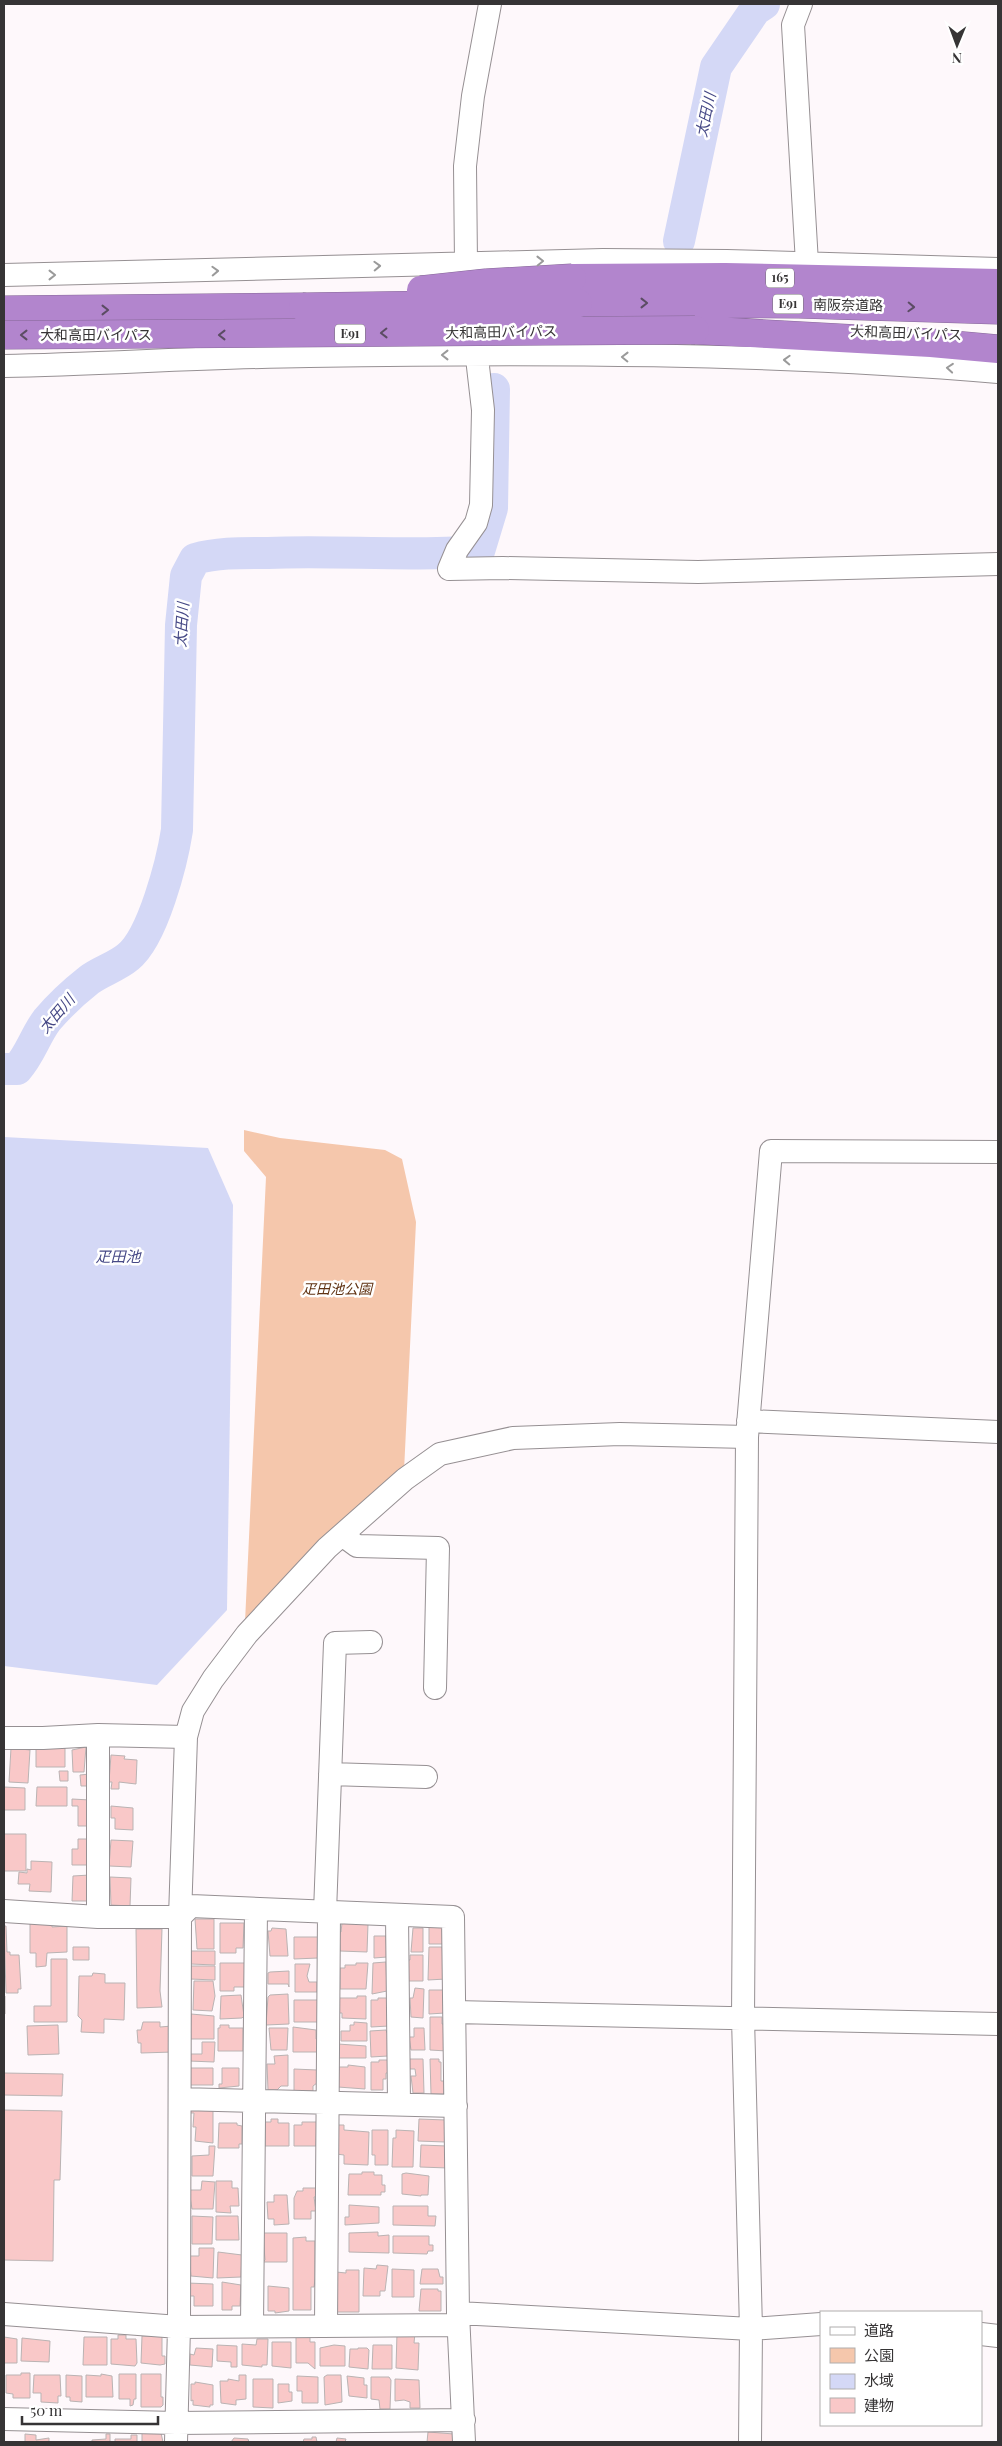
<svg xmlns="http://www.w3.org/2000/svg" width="1002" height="2446" font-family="'Playfair Display','Noto Sans JP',serif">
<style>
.green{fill:#f5c7ac}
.water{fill:#d4d8f6}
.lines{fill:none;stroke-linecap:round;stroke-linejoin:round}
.river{stroke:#d4d8f6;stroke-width:32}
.building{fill:#f9c8c8;stroke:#bab3b3}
.minor-casing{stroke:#969093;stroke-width:24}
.highway-casing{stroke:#876998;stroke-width:29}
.minor{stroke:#fff;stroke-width:22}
.highway{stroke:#b285cd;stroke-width:28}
.highway-bridge-casing{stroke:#876998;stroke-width:29;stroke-linecap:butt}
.highway-bridge{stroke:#b285cd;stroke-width:28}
.oneway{stroke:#9a9a9a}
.oneway2{stroke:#5b4c63}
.labels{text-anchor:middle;stroke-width:5;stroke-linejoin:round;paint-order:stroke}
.shield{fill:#fff;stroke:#727172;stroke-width:1}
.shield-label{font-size:12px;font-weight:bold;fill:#363435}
.street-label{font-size:14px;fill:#363435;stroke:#fff}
.park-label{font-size:14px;font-style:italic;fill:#603212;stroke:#fff}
.water-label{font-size:15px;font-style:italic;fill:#464986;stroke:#fff}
</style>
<rect width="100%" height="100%" fill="#fef8fb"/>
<!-- green -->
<path class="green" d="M244,1130l36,8 105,12 17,9 14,63 -12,249 -159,151 21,-445 -22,-26z"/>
<!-- water -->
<path class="water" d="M4,1137l204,11 25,57 -6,405 -70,75 -153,-19z"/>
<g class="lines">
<!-- river -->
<path class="river" d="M679,241l37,-174 39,-57 9,-6
M4,1069h13c13,-14 18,-33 30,-49 11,-13 28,-29 42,-40 12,-9 27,-13 39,-23 25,-20 44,-95 49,-127l4,-205 5,-49 9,-17c24,-7 49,-6 73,-6 70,-3 140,4 211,-2l13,-43 2,-119"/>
</g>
<!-- building -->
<path class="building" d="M86,1747l-2,25h-11l-1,-22z
M11,1748l19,2 -2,33 -19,-1z
M36,1748h29v19h-29z
M111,1755l14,1 -1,3 13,1 -1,24 -17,-2v7h-8l1,-7h-3z
M59,1771h9v10h-8z
M90,1774l1,12h-10l-1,-11z
M4,1787l21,1v22h-21z
M37,1787h30v19h-31z
M72,1799l18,1 -1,26h-11v-20h-6z
M111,1806l22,2v22l-18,-1v-11h-4z
M4,1834h22v37h-22z
M78,1839h10l1,26h-17v-16h6z
M111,1840l22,1 -2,26 -22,-1z
M31,1861l21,1 -1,30 -22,-1 1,-7h-12l1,-12 8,1v-4l4,1z
M90,1875l-1,26h-17l1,-25z
M110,1877l21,1 -1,28 -19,-1z
M195,1919h19v30h-17z
M30,1922l22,1v4l15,-1v26l-20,1 -1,13 -10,1v-14h-6z
M220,1923h24l-1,25h-7v5h-16z
M342,1923l26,1 -1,28 -27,-1 -1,-19h2z
M4,1926h2l1,26h3v3h9l2,34h-3v4h-12z
M429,1926h15l3,18h-18z
M272,1928l14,1 2,27h-18l-2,-25h3z
M413,1928h10v24h-12z
M136,1929h26l-2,62 2,16 -25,1z
M374,1936h12l1,21 -13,1z
M294,1937h26l-2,21 -24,1z
M73,1947h16v13h-16z
M429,1947h13l4,32 -18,1z
M191,1951h24v14l-24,-1z
M410,1955h13v26h-16v-21h3z
M51,1959h16v63h-33v-16h17z
M386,1962l1,29 -15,3 1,-31z
M220,1963h25v24h-11v4h-14z
M356,1963h12l-2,26h-26v-21h5v-3h11z
M295,1964h15l-3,12 2,6h8v10h-22z
M191,1966h24v14l-25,-1z
M289,1971v16l-1,-3h-20v-11l2,-1z
M93,1973l12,1v9h20l-1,37 -20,-1v14l-23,-1 1,-12 -4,-4 1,-40h13z
M194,1981h19l2,15 -3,15 -19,-1z
M415,1988l9,1 -1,29 -12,-1 -1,-19h3z
M429,1990h14l2,23 -16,1z
M288,1994l1,30 -23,1 2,-28 2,-2z
M241,1995l3,21 -2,2 -22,1 1,-23z
M4,1996h1v18h-1z
M357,1996h9v23l-24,-1v-5h-3v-15h18z
M378,1998h9l2,28 -18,1v-27h7z
M294,2000h26v22h-26z
M191,2014l23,2v23h-24z
M430,2017h12v7h6l-1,27 -17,-1z
M143,2022h17v5l12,-1 1,26 -32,1v-10h-3l-1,-13h4z
M354,2022l13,1v18h-26v-10h9v-6h4z
M58,2025l1,29 -31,1 -1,-29z
M220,2025h9v3h14v23h-25v-23h2z
M293,2027l23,3v9h5v13h-28z
M269,2028h19l-1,22h-16z
M414,2028h10l1,22h-14l-2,-13h5z
M386,2030l1,3h3l-2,23 -17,1 -1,-26z
M202,2042h13l-1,20 -25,-1 1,-7h12z
M338,2044l28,2v12h-28z
M288,2055v31h-7l-4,4h-9l-1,-26h8l-1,-8z
M409,2059h14l1,34h-11l-2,-17h5l-1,-7h-6z
M430,2059h9v3h2v19h4l-1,13h-13z
M379,2060h9v13h-2v6h-3v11h-12v-28h8z
M348,2065l17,2v22l-27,-2 1,-20h9z
M190,2068h23v17h-23z
M222,2068h17v18l-20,2v-4h3z
M294,2069l23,1v13l-4,3v5h-19z
M4,2073l59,1 -1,22 -58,-1z
M190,2107l23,1v35l-18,-2 1,-14h-3l1,-14h-4z
M4,2110l58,1 -2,69h-6l-1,81 -49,-1z
M271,2119h7v4h11v23h-24v-24h6z
M419,2119l27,1 -1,22 -27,-1z
M302,2122h15l-1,24h-22v-21h8z
M219,2123h18v2l5,1v18h-3v4h-21z
M337,2125h7v5l25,2 -1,33 -24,-1v-9l-8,-1z
M372,2130h16v35h-13v-10h-3z
M396,2130l18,1 -1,36h-21l1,-29h3z
M421,2145l26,1 1,22 -28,-1z
M209,2146h6l-2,30h-21v-20l17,-1z
M362,2172h12v3h8v10h3v7h-4v3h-33l1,-21h13z
M406,2173l23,3 -1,19h-7v1l-19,-2v-20z
M202,2181l13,1 -2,27h-21l-3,-19h12z
M216,2181h16v7h6l1,18h-9l1,7 -15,-1z
M303,2188h15v9h-4l2,14h-5v8h-17v-21l3,-7h6z
M274,2195h13l2,29 -15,1v-6h-6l-1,-17h7z
M349,2205l30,2v16l-34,2v-8h4z
M393,2206h35v10h8l-1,10 -42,-1z
M192,2216l21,1 -1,27h-20z
M216,2216h22l1,24h-23z
M378,2232v4l11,-1v18l-40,-1v-19z
M263,2233h24v29h-24l2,-2z
M393,2236h36v9h4v6h-5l-1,3 -34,-1z
M306,2237v4h9v38l-1,8h-3v23h-18v-72z
M199,2248h15l-1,30 -22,-2 -2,-20h10z
M218,2252l24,3 -1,22 -24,1z
M377,2265l11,1 -3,25h-5v5h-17l1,-28 12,1z
M392,2269l22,1v27h-22z
M422,2269h16l2,8h3v7h-23z
M346,2270h13v42h-22l-1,-40 10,1z
M222,2282l19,3 -1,21h-8v4h-10z
M187,2283l26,1v22h-19v-10h-6z
M268,2286l21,2v23l-14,2v-2h-7z
M421,2289h17v2h3v20h-22z
M397,2333h18l-1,10h5l-1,27 -22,-2z
M118,2335h8v4h10l1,24 -2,3 -24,-2v-25h7z
M142,2336h20v20h3v8l-5,1 -19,-2z
M4,2337l13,2v24h-13z
M84,2337h23v28h-24z
M296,2337h14v5h5v27l-7,-6h-12z
M22,2338l28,3 -1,21 -28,-1z
M257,2339h11l-1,26h-5v2l-20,-2v-21l14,1z
M272,2342h19v26l-19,-2z
M217,2345l20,1v21h-6v-5l-14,-1z
M334,2345l11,1v20h-25v-18z
M373,2345h19v24h-20z
M196,2348l17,1 -1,18 -22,-2v-11l4,1z
M358,2348h9l2,2 -1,19 -19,-2 1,-18h8z
M21,2373h9v25h-17v-4l-7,-1v-18h15z
M101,2374l11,2 1,21h-27v-22l15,1z
M119,2374h17v25h-2l-1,6 -3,1v-7h-11z
M141,2374h20v23h2v8l-2,2h-20z
M34,2375h26l1,21h-3v7l-17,-1v-9h-8z
M66,2375l16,1v26l-12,-1v-4h-4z
M239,2375h7v24l-10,1v5l-15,-2 -1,-22h8v-2l11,2z
M327,2375h14l1,27 -17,3 -1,-28z
M297,2376l21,1v26h-16v-12h-5z
M347,2376l17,2v7h3v13l-18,-2z
M371,2377h18l2,3 -1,29h-10l-1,-9 -8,-1z
M253,2379h20v29l-20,-1z
M395,2379l24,1 1,28h-10v-6l-6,-2 -9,1z
M195,2382l18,3v20h-3v2l-17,-2v-5l-2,1v-17h4z
M278,2384h11v8h3v9l-14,2z
M142,2431l19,2 2,9h-21z
M428,2432l26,2 1,8h-28z
M25,2434l11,1v5l13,-2v4h-24z
M106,2434h4v8h-18v-2l14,-1z
M131,2435h6v7h-22v-3h16z
M312,2437h4l1,5h-14l1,-3h8z
M234,2438l14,1 1,3h-18z
M337,2438l9,1 -1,3h12h-21z"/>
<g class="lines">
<!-- minor casing -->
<g class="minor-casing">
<path id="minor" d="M490,4l-17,92 -8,70 1,97 17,147 -2,95 -5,18 -19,27 -8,19 54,-1 195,4 300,-8
M801,4l-8,21 14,238
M4,275l599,-15 124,1 271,8
M4,366c101,-2 203,-9 305,-10 229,-4 461,-3 689,16
M748,1421l250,11
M342,1535l15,11 81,2 -3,140
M98,1735v182
M4,1738h39l55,-3 88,2
M330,1774l96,3
M4,1911l94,6h82l6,-180 7,-26 20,-32 34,-45 80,-86 78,-69 35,-25 73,-16 107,-4 127,3
M325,1912l10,-269 36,-1
M397,1915l2,189
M455,2012l543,12
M180,2099l276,7
M458,2313l293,16 70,-5
M4,2314l175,13 279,-2
M252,2326l4,-417
M326,2326l3,-414
M981,2334l17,2
M4,2419l172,4 288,-3
M176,2442l3,-115 1,-410 11,-11 262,11 5,396 6,129
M750,2442l1,-113 -8,-311 4,-581 24,-286 227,1"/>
</g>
<!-- highway casing -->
<g class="highway-casing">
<path id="highway" d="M572,278l153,-1 273,6
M578,303l221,1 199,6
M4,310l299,-3
M695,330l236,13 67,6"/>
</g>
<!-- minor -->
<use href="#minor" class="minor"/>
<!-- highway -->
<use href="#highway" class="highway"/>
<!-- highway-bridge casing -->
<g class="highway-bridge-casing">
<path id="highway-bridge" d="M421,290l65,-7 86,-5
M303,307l275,-4
M4,335l691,-5"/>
</g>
<!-- highway-bridge -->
<use href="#highway-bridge" class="highway-bridge"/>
</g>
<!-- one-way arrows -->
<defs><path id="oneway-chevron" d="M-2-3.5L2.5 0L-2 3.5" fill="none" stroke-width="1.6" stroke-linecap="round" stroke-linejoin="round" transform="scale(1.25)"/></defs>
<g class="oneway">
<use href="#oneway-chevron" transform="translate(540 261) rotate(-1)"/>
<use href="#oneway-chevron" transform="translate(377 266) rotate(-2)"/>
<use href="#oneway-chevron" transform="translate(215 271) rotate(-2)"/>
<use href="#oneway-chevron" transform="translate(52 275)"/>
<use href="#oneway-chevron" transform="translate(445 355) rotate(180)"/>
<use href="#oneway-chevron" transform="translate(625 357) rotate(-179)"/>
<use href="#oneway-chevron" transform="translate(787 360) rotate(-178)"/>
<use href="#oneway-chevron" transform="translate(950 368) rotate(-175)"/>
</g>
<g class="oneway2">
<use href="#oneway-chevron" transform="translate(644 303)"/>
<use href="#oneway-chevron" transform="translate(911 307) rotate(2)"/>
<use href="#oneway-chevron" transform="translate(105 310)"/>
<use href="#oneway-chevron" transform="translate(384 333) rotate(179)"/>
<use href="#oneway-chevron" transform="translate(24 335) rotate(-180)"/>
<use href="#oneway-chevron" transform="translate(222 335) rotate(180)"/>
</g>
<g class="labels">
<!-- shield labels -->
<g class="shield">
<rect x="766" y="268.5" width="28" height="19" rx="4"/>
<rect x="773" y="294.5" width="30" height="19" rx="4"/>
<rect x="335" y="324.5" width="30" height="19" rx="4"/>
</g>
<g class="shield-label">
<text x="780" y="282">165</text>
<text x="788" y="308">E91</text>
<text x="350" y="338">E91</text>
</g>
<!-- street labels -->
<g class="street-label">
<text transform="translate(848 305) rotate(1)" y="5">南阪奈道路</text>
<text transform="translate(501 332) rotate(-1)" y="5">大和高田バイパス</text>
<text transform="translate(906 333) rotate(2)" y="5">大和高田バイパス</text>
<text x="96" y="340">大和高田バイパス</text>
</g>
<!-- park labels -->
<g class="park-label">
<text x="337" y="1294">疋田池公園</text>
</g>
<!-- water labels -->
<g class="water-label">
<text transform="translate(706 115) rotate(-78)" y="5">太田川</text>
<text transform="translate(182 625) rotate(-86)" y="5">太田川</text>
<text transform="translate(57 1014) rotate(-49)" y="5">太田川</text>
<text x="118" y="1262">疋田池</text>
</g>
</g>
<!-- border -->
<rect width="1002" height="2446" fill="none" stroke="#363435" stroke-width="10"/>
<!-- legend -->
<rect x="820" y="2311" width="162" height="115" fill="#ffffff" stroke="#afaeae"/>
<rect x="830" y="2327" width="25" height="8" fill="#ffffff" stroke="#afaeae"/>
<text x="864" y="2336" font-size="15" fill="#363435">道路</text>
<rect x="830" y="2348" width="25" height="15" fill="#f5c7ac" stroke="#afaeae"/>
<text x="864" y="2361" font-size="15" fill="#363435">公園</text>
<rect x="830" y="2374" width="25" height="15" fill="#d4d8f6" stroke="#afaeae"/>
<text x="864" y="2386" font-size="15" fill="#363435">水域</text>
<rect x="830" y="2398" width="25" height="15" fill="#f9c8c8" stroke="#afaeae"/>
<text x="864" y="2411" font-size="15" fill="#363435">建物</text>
<!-- north arrow -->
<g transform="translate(957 45) rotate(181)" stroke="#ffffff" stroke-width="4" paint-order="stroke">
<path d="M0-4L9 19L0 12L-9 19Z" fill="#363435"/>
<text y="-8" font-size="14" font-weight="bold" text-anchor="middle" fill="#363435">N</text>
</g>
<!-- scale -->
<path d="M22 2416v8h136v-8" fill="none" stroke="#363435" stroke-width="2.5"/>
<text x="30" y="2416" font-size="15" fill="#363435" stroke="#ffffff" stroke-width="4" paint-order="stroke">50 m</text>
</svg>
